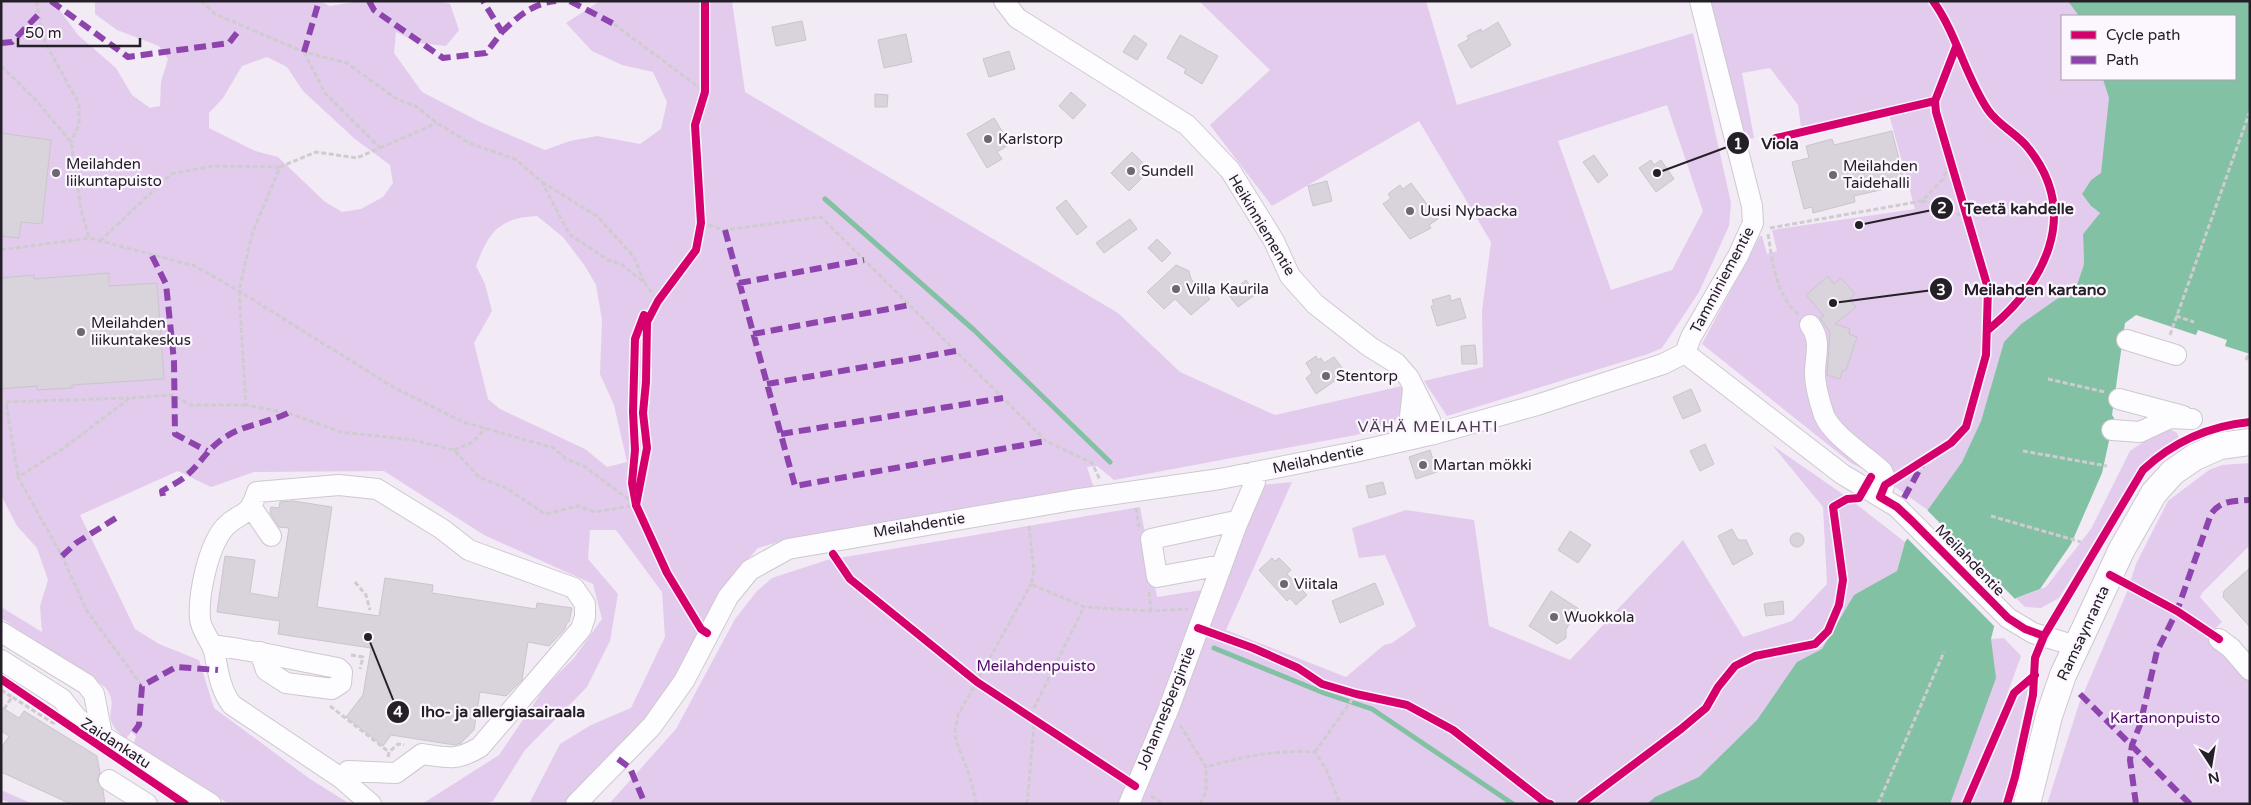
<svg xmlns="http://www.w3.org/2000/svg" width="2251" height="805" font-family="'Varela Round',sans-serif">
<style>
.green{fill:#e3cbed;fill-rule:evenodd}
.water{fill:#83c1a4}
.pier{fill:#f2eaf5}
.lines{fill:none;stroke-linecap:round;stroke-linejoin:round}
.stream{stroke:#83c1a4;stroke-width:5}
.building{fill:#d9d3dc;stroke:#cac5cd}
.minor-casing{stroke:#cec8d0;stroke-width:22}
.major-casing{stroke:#cec8d0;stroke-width:28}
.path{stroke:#cfccd0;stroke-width:3;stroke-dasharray:5 2.5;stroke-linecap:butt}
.minor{stroke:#fdfcfe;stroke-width:20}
.major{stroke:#fdfcfe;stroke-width:26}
.quiet{stroke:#8e44ad;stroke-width:6;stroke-dasharray:12 6;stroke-linecap:butt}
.cycleway-casing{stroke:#fcf6ff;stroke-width:11}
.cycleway{stroke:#d6006c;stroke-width:8}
.poi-dot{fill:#6d6770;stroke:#fcf6ff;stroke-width:2}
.labels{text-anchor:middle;stroke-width:4.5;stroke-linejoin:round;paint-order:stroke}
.poi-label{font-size:15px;fill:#252028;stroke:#fcf6ff;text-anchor:start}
.street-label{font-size:15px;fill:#252028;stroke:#fcf6ff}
.park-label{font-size:15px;fill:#4e0d64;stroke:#fcf6ff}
.neighbourhood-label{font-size:16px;letter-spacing:1px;fill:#493d4e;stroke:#fcf6ff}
.leader{fill:none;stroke:#252028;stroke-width:2}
.callout-dot{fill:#252028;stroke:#fcf6ff;stroke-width:2}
.mark-label{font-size:15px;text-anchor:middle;font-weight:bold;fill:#fff}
.callout-label{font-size:16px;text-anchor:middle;font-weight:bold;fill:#252028;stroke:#fcf6ff;stroke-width:4.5;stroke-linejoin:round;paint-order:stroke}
</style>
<rect width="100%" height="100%" fill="#f2eaf5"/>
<!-- green -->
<path class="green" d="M1,1h52l25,34 38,33 16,27 18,13 10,-2 1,-24 7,-23 -9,-13 -42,-16 -22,-16v-13h224l11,5 31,-5h77l12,3 9,26 -13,16 -27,-3 -23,-11 -2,21 28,39 60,31 63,27 25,-9 27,-5 43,8 21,-15 6,-27 -14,-30 -31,-7 -30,-14 -26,-28 34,-22h132l13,91 373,221 62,59 95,43 127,-29 3,19 -12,19 -37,11 -242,45 -17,-14 -10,1 7,21 -301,50 -35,10 -35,39 -48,88 -32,47 -78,82h-36l31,-60 31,-19 40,-17 34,-71 -3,-45 -46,-62h-26l-2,29 30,35 -8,47 -23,46 -62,63 -32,51 -8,3h-63l77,-49 47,-69 28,-28 28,-39 -9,-35 -109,-49 -100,-64 -130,1 -43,15 -33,-16 -98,44 55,114 24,15 40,16 15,48 96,71 40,25h-121l-95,-61 2,-7 -5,-4 -5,7c-31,-25 -3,-29 -21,-52l-104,-69v-11l41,25 -2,-26 8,-26 -11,-32 -20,-22 -16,-31zM267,57l20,10 16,24 52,48 35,26 3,18 -10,14 -22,12 -19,3 -18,-11 -46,-44 -23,-6 -46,-23v-15l14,-15 19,-32zM537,216l26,21 22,29 11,19 6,35 -2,54 14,31 13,57 -20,5 -22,-18 -85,-40 -12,-10 -14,-56 18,-32 -7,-27 -9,-18c13,-34 22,-48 61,-50z
M1199,1h227l31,104 236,-72 38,170 -2,23 -30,66 -37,56 -14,6 -201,62 -23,-35 59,-14 -1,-56 9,-69 -72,-121 -147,85 -62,-81 60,-55zM1667,105l36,106 -31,59 -61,20 -53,-149z
M1711,1h389l14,15h-52v63h54l-15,95 -10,6 -9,14 9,12 9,7 -17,21 1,30 -9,27 -14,5 -40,28 -17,18 -23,79 -19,41 -33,49 -42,-30 -36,-18 -149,-119 58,-108h2l5,18 10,-3 -5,-21 143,-21 -28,-102 -86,20 -3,-22 -28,-37 -28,5 12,65 -9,2z
M2166,427l11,6 2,6 -25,15 -15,15 -80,129 -18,10 -16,-1 -9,-9 30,-11 45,-58 39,-78z
M1772,445l75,52 58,45 -8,29 -118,233h-1170l67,-75 59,-110 22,-28 15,-13 55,-18 313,-53 17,90 45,-7 16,9 44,-114 30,-3 -66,148 120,47 38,-32 8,-2 24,-17 -31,-71 -26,3 -7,-30 54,-18 68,10 15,106 81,34 113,-120 60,97 49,-16 35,-37 -4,-77z
M2250,463v82l-47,47 -3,5 22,25 -16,15 20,15 24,28v124h-203l32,-100 48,-112 9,-28 32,-63 41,-31 13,-5z
M2004,638l17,18 -17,47 -43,101h-36l66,-165z
M2028,689l-18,86 -9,29h-32l49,-107 5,-7z
M1,790l32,14h-21l-11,-5z"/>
<!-- water -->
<path class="water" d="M2068,1h182v353l-25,-8 2,-6 -29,-10 -2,5 -60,-20 -11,8 -13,92 2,3 -12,55 -31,71 -31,45 -24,9 -22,29 -3,12 5,39 -46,126h-303l8,-7 44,-20 58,-57 40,-58 25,-13 32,-54 43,-24 8,-29 57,-80 19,-41 23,-79 17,-18 40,-28 14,-5 9,-27 -1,-30 17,-21 -9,-7 -9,-12 9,-14 10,-7 8,-75 -6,-19h132v-63h-156z"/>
<!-- pier -->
<path class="pier" d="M1927,510l90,91 -21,27 -90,-91z"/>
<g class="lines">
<!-- stream -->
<path class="stream" d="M825,199l149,131 136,132
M1214,648l110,45 48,16 141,95"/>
</g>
<!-- building -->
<path class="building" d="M802,21l4,19 -30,6 -4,-19z
M1498,22l13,23 -40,23 -13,-23 11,-6 -2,-3 14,-7 1,3z
M906,34l6,28 -28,6 -6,-28z
M1134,35l13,9 -10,16 -14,-8z
M1180,35l38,21 -16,28 -18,-11 2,-4 -19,-11z
M1009,51l6,18 -26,8 -6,-18z
M1071,92l15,13 -13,14 -14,-13z
M875,94l13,1 -1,12h-12z
M994,118l16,26 -13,8 5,7 -15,9 -20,-34z
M1892,131l12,48 -16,4 1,5 -35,8 1,6 -42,11 -1,-6 -8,2 -12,-47 17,-4 -3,-12 26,-7 2,6z
M1,133l50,7 -9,84 -21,-2 -2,16 -18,-2z
M1132,152l18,18 -21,21 -18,-18z
M1594,155l14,20 -10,8 -15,-21z
M1651,160l3,5 7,-5 13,19 -18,13 -17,-24z
M1327,181l5,20 -19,5 -5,-20z
M1411,183l27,36 -9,6 2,3 -21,11 -27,-35 8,-6 -3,-4 12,-9 3,4z
M1066,200l21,27 -10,8 -21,-27z
M1130,219l7,10 -33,24 -8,-10z
M1157,239l14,14 -9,9 -14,-14z
M1176,265l13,6 2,8 19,20 -19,16 -16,-16 -11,10 -17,-17z
M109,273v13l48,-3 7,96 -92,6v3l-35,2v-4l-36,3v-111l33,-3v4z
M1828,276l6,8 7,-6 14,16 -6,5 7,8 -21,17 15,5 -1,5 8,3 -11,33 -4,1 -2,8 -13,-4 3,-43 -10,-14 4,-2 -18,-21z
M1246,280l10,14 -18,13 -10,-13z
M1450,295l1,6 9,-3 6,20 -29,8 -6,-20 3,-1 -2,-5z
M1475,345l2,19h-15l-1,-18z
M1316,356l2,4 3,-2 3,5 10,-6 12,16 -30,21 -10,-16 6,-5 -6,-10z
M1691,389l10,22 -18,8 -10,-22z
M1705,444l9,20 -14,7 -10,-20z
M1430,450l7,22 -21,7 -7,-22z
M1383,482l3,12 -17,4 -3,-12z
M293,501l39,6 -15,100 62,9 6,-38 48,7 -1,8 104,16 1,-6 35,5 -3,14h-2l-2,7 -16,17 -21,-4 -6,38 -16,16 -26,-4 -6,38 -13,13 -6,2 -64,-10 -8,11 -37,-29 17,-22 8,-47 -93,-14 2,-13 -63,-9 8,-56 30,4 -5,33 28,5 11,-70 -10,-1 -9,-14 1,-6 8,1 1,-6z
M1732,529l6,11h8l7,14 -20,11 -15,-29z
M1570,531l21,14 -13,18 -20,-13z
M1790 540a7 7 0 1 1 14 0a7 7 0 1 1-14 0Z
M1272,558l3,3 4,-3 12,12 -4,4 20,21 -11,10 -6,-7 -3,3 -28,-31z
M2250,568v59l-27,-30 1,-6z
M1375,583l9,21 -44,19 -8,-22z
M1551,591l28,18 -13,20v9l-9,6 -28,-18z
M1783,601l1,13 -18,2 -2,-12z
M1,707l18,11 5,-7 73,45 3,17 -3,7 6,10 2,14h-34l-70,-32v-24l8,-12 -8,-5z"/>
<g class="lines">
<!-- minor casing -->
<g class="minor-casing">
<path id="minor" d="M1004,1l13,17 170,107 43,45 44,71 16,35 25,28 55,43 26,16 13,15 21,42 4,14
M1810,325c12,16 5,31 5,48 0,13 5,30 9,42 8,20 42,41 58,56 5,9 2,16 -2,26
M2127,340l49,15
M1685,353l6,-16 47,-81 15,-33 -1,-17 -52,-205
M2119,399l64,17
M2112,430l28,2 30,-14 22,1
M1413,439l-4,-13 4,-37
M252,508l19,28
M1220,568l-9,-1 -54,10 -6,-38 80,-17 6,2
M1,632l85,52 8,10 8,41
M2219,639l12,9 19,22
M213,647l5,-1c40,5 79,15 120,22l4,4 -1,11 -9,6 -46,-6 -20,-13 -6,-18
M1,660l61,39 15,19 13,10 121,76
M341,778l7,-7 48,2 26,-19c26,4 35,7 58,-7l101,-118 4,-12v-13l-11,-16 -105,-38 -27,-21 -65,-40 -38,-4 -82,7c-9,28 -16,18 -32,35 -17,19 -27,68 -25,92 1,11 11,22 14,32 4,19 6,39 18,54l109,73 30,26
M109,780l38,24
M576,804l76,-78 32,-45 44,-84 22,-27 38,-21 285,-49 147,-21 135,-27 79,-18 103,-29 126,-41 22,-11 157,121 55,33 111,111 25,15 43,13
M1129,804l40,-96 68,-184 18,-42 -1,-10"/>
</g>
<!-- major casing -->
<g class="major-casing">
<path id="major" d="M2027,804l22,-88 14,-41 59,-126 32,-56 19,-21 22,-15 25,-11 30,-4"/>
</g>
<!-- path -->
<path class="path" d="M36,1l9,41 34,62v20l-8,18
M201,1l14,13 89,38 43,11 48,35 22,9 20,16 32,20 46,16 27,23 27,52 39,26 13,4 24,19 13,18
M614,24l91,68
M304,52l21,41 55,55 -23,10 -41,-6 -36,15 -28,67 -13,57 7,114 42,8 53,19 72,8 41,10 25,27 29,12 37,25 33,-8 17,6 41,-7
M1,66l32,31 38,45 10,67 8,29
M380,148l57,-25
M542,182l55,34 37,41 10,25
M1922,201l22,4 23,15
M701,223l24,7 96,-13 225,224 46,22 8,17
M1770,228l152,-27 21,-22 6,-16
M1768,234c5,30 7,60 31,81
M100,241l71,-67 42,-8 67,1
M1,250l88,-12 106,28 44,25 154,96 70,35 91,26 12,11 18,7 52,39
M2176,316l18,6
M2170,335l80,-224
M2246,360l4,-8
M2048,379l57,13
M454,450l19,-8 12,-14
M2023,451l84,15
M18,476l-12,-74 123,-4
M1136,508l3,19
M1991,516l90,26
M1029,526l5,45 -3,13 53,23 67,4 37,-2
M355,582l11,13 4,15
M1149,592l2,19
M351,655l12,2 -3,12
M142,686l-55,-75 -25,-55 -44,-79 43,-27 69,-52 43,-3 17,10h56
M1,690l11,7
M330,706l59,46
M4,709l8,-12 41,26h7
M1180,725l26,42c36,-10 71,-18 109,-15l12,19 13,33
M1315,752l41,-58
M388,757l1,-5 9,-8 6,1
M1151,796l12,8
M977,804l-9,-33 -12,-30 -1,-11 3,-15 73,-131
M1027,804l7,-79 -4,-9 54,-109
M1200,804l6,-12v-25
M1878,804l66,-152"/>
<!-- minor -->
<use href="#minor" class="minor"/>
<!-- major -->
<use href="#major" class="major"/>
<!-- quiet -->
<path class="quiet" d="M51,1l77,56 101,-14 11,-14
M369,1l5,9 69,48 43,-5 16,-21 -19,-31
M570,1l44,23
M502,32c15,-15 31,-29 54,-31
M1,43l11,-1 27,-28
M304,52l15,-51
M725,230l70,256 251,-45
M152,256l14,28 8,77 1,73 32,17
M739,283l125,-23
M753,334l157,-29
M767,384l189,-33
M781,434l222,-36
M163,496l-1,-5c8,-5 17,-9 24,-15 15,-12 22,-29 41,-40 19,-12 41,-13 61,-23
M1904,498l18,-33
M62,556l14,-13 40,-25
M2080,694l110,110
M134,732l5,-7 3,-39 34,-19 42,3
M618,759l12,9 15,36
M2136,804l-6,-44 2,-15 8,-20 17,-74 20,-40 34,-97c10,-14 23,-13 39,-14"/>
<!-- cycleway casing -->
<g class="cycleway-casing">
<path id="cycleway" d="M1933,1c24,33 32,75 55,109 11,16 30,24 41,39 52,66 15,135 -41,181
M1956,47l-21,54 1,11 52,176 -2,67 -20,72 -15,16 -66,42 -5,12 17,10 15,14 96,97 17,11 19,7
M1776,138l159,-37
M644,315l-9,24 -2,73 2,38 -3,33 4,22 31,68 34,56 6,4
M636,505l11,-57 -4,-35 3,-31 1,-60 11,-21 38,-51 5,-27 -6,-98 10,-33v-91
M833,554l17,25 127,103 158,104
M2110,575l67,36 42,28
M1198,628l55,20 45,20 24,16 34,10 51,11 46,25 93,73 4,1
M1,679l184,125
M1581,804l100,-75 25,-21 12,-21 17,-21 20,-10 60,-12 13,-13 11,-26 4,-25 -10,-73 14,-8 12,-1 12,-21
M1966,804l48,-111 21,-18
M2007,804l8,-27 18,-82 2,-37 9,-22 99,-166c30,-28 66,-44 107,-48"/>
</g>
<!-- cycleway -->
<use href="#cycleway" class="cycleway"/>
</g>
<!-- markers -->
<g class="poi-dot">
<circle cx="988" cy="139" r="5"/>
<circle cx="1131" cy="171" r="5"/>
<circle cx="56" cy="173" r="5"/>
<circle cx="1833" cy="175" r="5"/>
<circle cx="1410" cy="211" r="5"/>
<circle cx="1176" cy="289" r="5"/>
<circle cx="81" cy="332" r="5"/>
<circle cx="1326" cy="376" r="5"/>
<circle cx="1423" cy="465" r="5"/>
<circle cx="1284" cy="584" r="5"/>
<circle cx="1554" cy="617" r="5"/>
</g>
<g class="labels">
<!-- poi labels -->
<g class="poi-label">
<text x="998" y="144">Karlstorp</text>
<text x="66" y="169">Meilahden<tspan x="66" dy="17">liikuntapuisto</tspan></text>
<text x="1843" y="171">Meilahden<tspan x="1843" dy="17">Taidehalli</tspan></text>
<text x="1141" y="176">Sundell</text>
<text x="1420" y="216">Uusi Nybacka</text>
<text x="1186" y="294">Villa Kaurila</text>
<text x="91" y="328">Meilahden<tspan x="91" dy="17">liikuntakeskus</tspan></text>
<text x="1336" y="381">Stentorp</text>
<text x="1433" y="470">Martan mökki</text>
<text x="1294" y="589">Viitala</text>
<text x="1564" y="622">Wuokkola</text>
</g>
<!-- street labels -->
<g class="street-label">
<text transform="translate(1262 225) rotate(59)" y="5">Heikinniementie</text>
<text transform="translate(1722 280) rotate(-62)" y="5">Tamminiementie</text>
<text transform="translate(1318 459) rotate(-12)" y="5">Meilahdentie</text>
<text transform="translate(919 525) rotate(-9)" y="5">Meilahdentie</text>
<text transform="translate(1970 560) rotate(46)" y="5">Meilahdentie</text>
<text transform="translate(2083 633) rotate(-65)" y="5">Ramsaynranta</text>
<text transform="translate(1166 708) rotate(-68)" y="5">Johannesbergintie</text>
<text transform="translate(116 743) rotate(33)" y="5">Zaidankatu</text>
</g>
<!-- park labels -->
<g class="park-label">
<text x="1036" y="671">Meilahdenpuisto</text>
<text x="2165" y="723">Kartanonpuisto</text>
</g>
<!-- neighbourhood labels -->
<g class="neighbourhood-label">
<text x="1428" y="432">VÄHÄ MEILAHTI</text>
</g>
</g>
<!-- callouts -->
<path class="leader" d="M1657 173L1738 143M1859 225L1942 208M1833 303L1941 289M368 637L398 712"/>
<g class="callout-dot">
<circle cx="1657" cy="173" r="5"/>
<circle cx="1859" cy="225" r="5"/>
<circle cx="1833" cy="303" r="5"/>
<circle cx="368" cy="637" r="5"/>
<circle cx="1738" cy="143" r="12"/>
<circle cx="1942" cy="208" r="12"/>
<circle cx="1941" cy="289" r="12"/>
<circle cx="398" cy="712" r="12"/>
</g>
<g class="mark-label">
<text x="1738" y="149">1</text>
<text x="1942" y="213">2</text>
<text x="1941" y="295">3</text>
<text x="398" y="717">4</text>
</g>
<g class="callout-label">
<text x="1780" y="149">Viola</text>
<text x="2019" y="214">Teetä kahdelle</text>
<text x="2035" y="295">Meilahden kartano</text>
<text x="503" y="717">Iho- ja allergiasairaala</text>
</g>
<!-- border -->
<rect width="2251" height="805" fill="none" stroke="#252028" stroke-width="5"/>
<!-- legend -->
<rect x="2061" y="15" width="175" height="65" fill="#fcf6ff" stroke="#a6a0a9"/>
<rect x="2071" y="31" width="25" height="8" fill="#d6006c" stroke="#a6a0a9"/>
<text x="2106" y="40" font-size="15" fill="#252028">Cycle path</text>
<rect x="2071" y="56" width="25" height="8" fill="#8e44ad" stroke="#a6a0a9"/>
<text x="2106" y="65" font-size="15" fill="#252028">Path</text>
<!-- north arrow -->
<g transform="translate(2211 765) rotate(168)" stroke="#fcf6ff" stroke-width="4" paint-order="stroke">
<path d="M0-4L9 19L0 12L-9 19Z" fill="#252028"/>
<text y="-8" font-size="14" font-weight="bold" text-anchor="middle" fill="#252028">N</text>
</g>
<!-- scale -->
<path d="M18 38v8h122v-8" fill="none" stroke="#252028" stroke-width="2.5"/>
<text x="25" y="38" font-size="15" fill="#252028" stroke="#fcf6ff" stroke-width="4" paint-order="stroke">50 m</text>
</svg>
